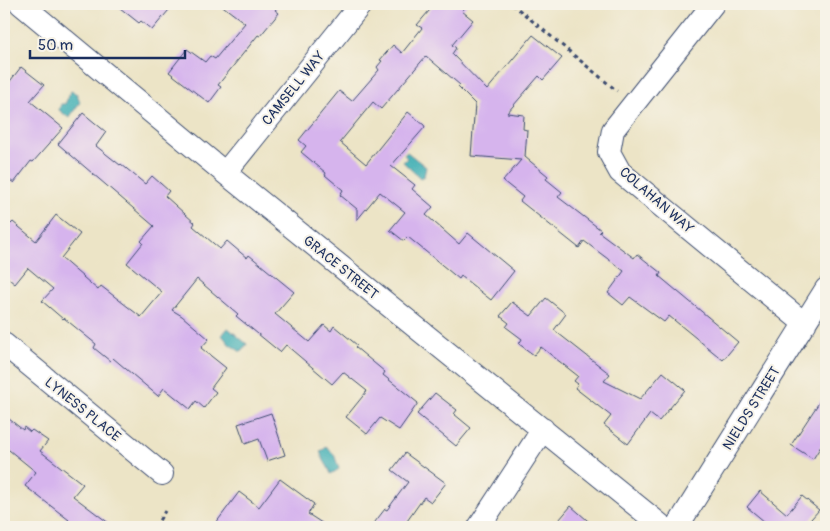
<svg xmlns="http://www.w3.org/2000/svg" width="830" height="531" font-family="Pangolin,sans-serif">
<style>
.water{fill:#3badb3;stroke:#2b6e88}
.building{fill:#d6b4ed}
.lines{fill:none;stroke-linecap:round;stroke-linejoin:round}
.minor-casing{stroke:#3a4a6e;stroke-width:24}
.path{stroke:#3a4a6e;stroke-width:3;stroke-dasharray:4 4;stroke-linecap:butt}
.minor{stroke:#fff;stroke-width:22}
.labels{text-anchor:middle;stroke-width:4;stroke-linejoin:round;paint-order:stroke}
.street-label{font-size:14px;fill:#1b2f5e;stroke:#f7f3e8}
</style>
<rect width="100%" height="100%" fill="#f7f3e8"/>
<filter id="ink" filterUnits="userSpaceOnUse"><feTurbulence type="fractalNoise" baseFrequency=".02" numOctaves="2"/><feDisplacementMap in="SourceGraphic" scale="10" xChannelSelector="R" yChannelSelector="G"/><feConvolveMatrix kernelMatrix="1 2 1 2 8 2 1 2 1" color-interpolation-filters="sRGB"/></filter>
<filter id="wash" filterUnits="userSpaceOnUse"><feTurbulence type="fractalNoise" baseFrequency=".0096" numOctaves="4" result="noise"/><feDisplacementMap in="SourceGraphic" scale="20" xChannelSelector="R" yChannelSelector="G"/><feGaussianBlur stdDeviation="1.12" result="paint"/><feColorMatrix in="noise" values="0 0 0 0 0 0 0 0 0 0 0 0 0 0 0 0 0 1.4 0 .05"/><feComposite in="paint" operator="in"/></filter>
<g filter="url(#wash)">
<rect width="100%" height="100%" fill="#ece4c6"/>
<!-- water -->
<path class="water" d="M71,91l6,3 3,8 -11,16 -10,-8 2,-6h4z
M407,152l19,15 -2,9 -4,2 -17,-16 4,-4 -3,-3z
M228,328l19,16 -6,8 -12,-8 -7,-9z
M326,447l8,7 5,15 -8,5c-3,-9 -9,-14 -11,-23l3,-1z"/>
<g id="blocks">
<!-- building -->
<path class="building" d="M115,4h59l-22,26 -11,-9 -2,2z
M220,4h60l-5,6 4,3 -19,23 -2,-1 -40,50 3,2 -12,16 -40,-31 18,-23 18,13 5,-6 5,3 30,-36z
M435,4h33l-6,7 11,9 -21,25 4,3 -4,6 35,36 46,-55 29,23 -19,22 -4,-4 -32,37 17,2 -1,14 4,1 -2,27 23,19 -2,3 16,13 -4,5 43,33 -2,2 35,26 3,-4 24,19 -2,3 79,66 -15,18 -54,-44 -5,6 -34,-25 -7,8 -15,-12 16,-22 -40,-30 -5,7 -59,-47 3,-4 -20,-16 18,-21 -50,-4 4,-52 -17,-17 2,-2 -34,-29 -45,53 -8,-7 -33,40 26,22 42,-52 16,13 1,2 -34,39 24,19 -3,4 21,18 -7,8 33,29 9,-11 46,38 -23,29 -30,-24 -2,3 -51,-42 -4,4 -14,-11 15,-18 -25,-20 -23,28v-11l-17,-14 3,-5 -18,-15 1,-2 -25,-21 5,-6 -7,-6 40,-49 13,10 27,-31 -2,-3 5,-6 -2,-1 13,-15 9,8 20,-25 -5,-3z
M21,67l23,18 -14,16 33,27 -30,34 -2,-1 -17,22 -10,-7v-87z
M83,113l23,19 -10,14 24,19 1,-1 24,20 7,-8 17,15 -4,5 30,27 -2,3 27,23 7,-8 20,17 2,-3 45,37 -19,22 34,28 15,-17 7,6 3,-5 23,19 -2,2 30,25 -2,3 35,28 -19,27 -19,-12 -13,16 -21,-17 21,-26 -24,-19 -11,12 -46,-39 -6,7 -44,-36 2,-2 -41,-35 -25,31 10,6 27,23 -8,9 25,20 -15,20 5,4 -12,16 -8,-7 -6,8 -26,-21 -6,8 -45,-38 -3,3 -16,-13 2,-4 -32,-26 -1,1 -21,-18 11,-12 -25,-21 -13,16 -11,-9v-57l7,6 2,-2 23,19 20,-26 24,19 -19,24 37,32 3,-4 40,31 21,-25 -35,-29 16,-20 -2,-2 13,-15 -96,-82z
M546,298l20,16 -12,16 56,44 -6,7 36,18 23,-27 22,18 -26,31 -9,-7 -22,30 -24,-19 7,-9 -36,-28 3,-4 -4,-3 4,-5 -37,-29 -7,8 -15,-11 3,-5 -16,-12 3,-4 -9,-7 12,-14 19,14z
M826,392v46l-13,21 -22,-14z
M435,393l22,17 -3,4 17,14 -15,18 -39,-32z
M271,413l14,42 -18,6 -8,-22 -14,5 -7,-20z
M4,415l19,15 1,-3 6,5 2,-2 16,11 -8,10 43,33 -10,12 41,31h-52l7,-7 -44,-34 11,-14 -32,-26z
M405,453l41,30 -15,19 -7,-5 -19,27 5,3h-39l14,-18 2,1 21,-28 -16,-12z
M280,479l34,25 -6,10 20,13h-115l26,-35 20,15z
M760,491l27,23 15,-18 17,14 -15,17h-33l-24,-20z
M571,506l24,21h-42z"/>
</g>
</g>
<g filter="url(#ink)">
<use href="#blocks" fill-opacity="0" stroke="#3a4a6e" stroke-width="1"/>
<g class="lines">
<!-- minor casing -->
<g class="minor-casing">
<path id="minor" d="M21,4l204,169 438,354
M713,4l-100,126 -4,22 11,20 185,152
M225,173l136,-169
M4,344l158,130
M479,527l64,-98
M677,527l149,-238"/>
</g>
<!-- path -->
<path class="path" d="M512,4l105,87
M155,527l10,-16"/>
<!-- minor -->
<use href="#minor" class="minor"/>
</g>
</g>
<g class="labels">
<!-- street labels -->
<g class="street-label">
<text transform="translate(293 88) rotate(-51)" y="5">CAMSELL WAY</text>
<text transform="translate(657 200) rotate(41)" y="5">COLAHAN WAY</text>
<text transform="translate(341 267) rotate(39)" y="5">GRACE STREET</text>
<text transform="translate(751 408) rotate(-58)" y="5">NIELDS STREET</text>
<text transform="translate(83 409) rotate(39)" y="5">LYNESS PLACE</text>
</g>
</g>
<!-- margin -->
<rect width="830" height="531" fill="none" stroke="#f7f3e8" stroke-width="20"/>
<!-- scale -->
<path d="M30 50v8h155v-8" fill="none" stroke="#1b2f5e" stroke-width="2.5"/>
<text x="38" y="50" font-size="15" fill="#1b2f5e" stroke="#f7f3e8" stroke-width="4" paint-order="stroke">50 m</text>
</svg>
